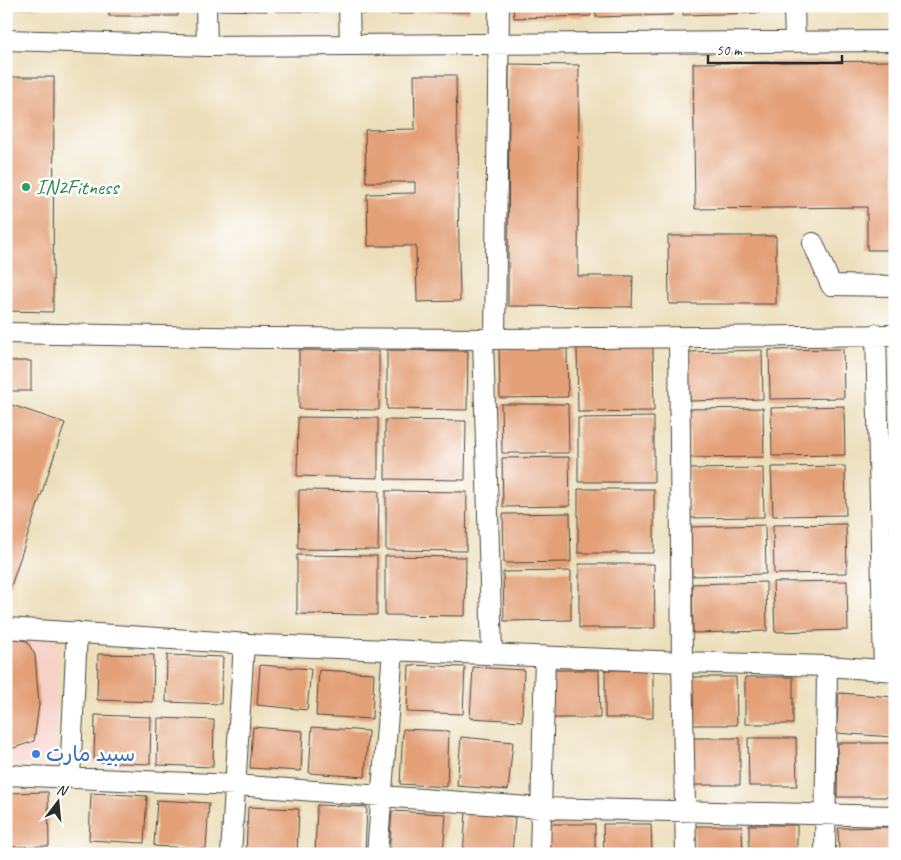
<svg xmlns="http://www.w3.org/2000/svg" width="901" height="860" font-family="Caveat,'Playpen Sans Arabic',sans-serif">
<style>
.built{fill:#f7d1c7}
.building{fill:#e39f76}
.lines{fill:none;stroke-linecap:round;stroke-linejoin:round}
.minor-casing{stroke:#484640;stroke-width:22}
.minor{stroke:#fff;stroke-width:20}
.leisure-dot{fill:#2e9e5b;stroke:#fff;stroke-width:2}
.shop-dot{fill:#3f7fe0;stroke:#fff;stroke-width:2}
.labels{text-anchor:middle;stroke-width:5;stroke-linejoin:round;paint-order:stroke}
.leisure-label{font-size:21px;fill:#27864d;stroke:#fff;text-anchor:start}
.shop-label{font-size:21px;fill:#366cbe;stroke:#fff;text-anchor:start}
</style>
<rect width="100%" height="100%" fill="#fff"/>
<filter id="ink" filterUnits="userSpaceOnUse"><feTurbulence type="fractalNoise" baseFrequency=".02" numOctaves="2"/><feDisplacementMap in="SourceGraphic" scale="10" xChannelSelector="R" yChannelSelector="G"/><feConvolveMatrix kernelMatrix="1 2 1 2 8 2 1 2 1" color-interpolation-filters="sRGB"/></filter>
<filter id="wash" filterUnits="userSpaceOnUse"><feTurbulence type="fractalNoise" baseFrequency=".0096" numOctaves="4" result="noise"/><feDisplacementMap in="SourceGraphic" scale="20" xChannelSelector="R" yChannelSelector="G"/><feGaussianBlur stdDeviation="1.12" result="paint"/><feColorMatrix in="noise" values="0 0 0 0 0 0 0 0 0 0 0 0 0 0 0 0 0 1.4 0 .05"/><feComposite in="paint" operator="in"/></filter>
<g filter="url(#wash)">
<rect width="100%" height="100%" fill="#ecdeba"/>
<!-- built -->
<path class="built" d="M6,634l53,1 -5,131 -48,-1z"/>
<g id="blocks">
<!-- building -->
<path class="building" d="M6,6h32v2l-32,1z
M109,6h69v10h-69z
M215,6h52v5l-52,-1z
M275,6h51v6l-51,-1z
M362,6h52v8h-52z
M418,6h52v6h-52z
M513,6h77l1,10 -77,2z
M595,6h77v9l-76,2z
M683,6h77v7l-77,2z
M895,61v189h-28v-43l-172,2 -2,-146z
M509,64l70,1 -1,211h55l-1,31 -124,-1z
M414,75h42l4,226 -43,1 -1,-56h-48l-1,-52 48,-1v-11h-49l-1,-52 50,-1z
M6,77h48l-1,235 -47,-1z
M668,236h108v68h-107z
M577,347h76l1,64 -76,1z
M567,348l1,49 -68,1 -1,-49z
M843,349l1,49 -74,1 -1,-49z
M299,350l80,1v59l-80,-1z
M387,350l81,1 -1,59 -80,-1z
M762,350l1,49 -73,2 -1,-49z
M6,361h25v30h-25z
M6,403l59,20 -58,175h-1z
M501,404h67l1,49h-67z
M844,406l1,49 -73,1 -1,-48z
M763,408l1,49 -74,1 -1,-49z
M298,417l80,1v60l-81,-2z
M654,417v65h-76v-64z
M385,420l81,1 -1,59 -80,-1z
M569,457l1,49 -67,1 -1,-49z
M845,466l1,49 -73,1 -2,-49z
M763,468l1,49 -73,1 -2,-49z
M578,489h76v64h-76z
M299,490l80,1 -1,59 -80,-1z
M386,491l81,1 -1,59 -80,-1z
M570,513l1,49 -67,1 -1,-49z
M846,524l1,49 -73,1 -1,-49z
M765,525l1,49 -74,2 -1,-49z
M297,555l80,1v59l-80,-1z
M385,556l81,1 -1,59 -80,-1z
M579,564h75l1,64h-76z
M571,571v49l-67,1 -1,-49z
M847,581l1,49 -73,2 -2,-50z
M766,582l1,49 -74,2 -1,-49z
M6,637l21,4 8,14 4,50 -5,36 -20,7 -8,1z
M98,654l56,1 -1,47 -56,-2z
M167,655l56,2 -2,47 -55,-2z
M260,665l51,4 -4,41 -50,-5z
M409,665l56,2 -2,47 -56,-2z
M473,667l51,3 -2,51 -52,-3z
M319,670l55,3 -2,46 -56,-3z
M551,670h48l1,48h-49z
M605,670h48v48h-48z
M688,677h48l1,48h-49z
M745,677h48v47h-48z
M839,693l56,4 -2,40 -57,-4z
M95,715l56,2 -1,47 -56,-2z
M158,718l56,2 -1,47 -56,-2z
M253,727l50,4 -2,40 -51,-3z
M312,727l56,4 -3,46 -56,-4z
M403,729l46,2 -2,56 -47,-3z
M461,737l52,5 -5,48 -51,-4z
M691,738h49v47h-48z
M748,738h48l1,48h-48z
M838,743h57v54h-58z
M48,792l1,54 -43,1v-54z
M91,793l56,3 -3,47 -55,-3z
M157,800l52,3 -3,46 -52,-3z
M317,805l50,2 -2,47h-50z
M248,807l51,2 -2,45h-51z
M392,811l54,3 -3,40h-54z
M466,812l49,5 -3,37h-49z
M547,824h48v30h-48z
M603,824h48l1,30h-48z
M749,825h48v29h-48z
M694,826h48l1,28h-49z
M895,827v27h-56l-1,-26z"/>
</g>
</g>
<g filter="url(#ink)">
<use href="#blocks" fill-opacity="0" stroke="#484640" stroke-width="1"/>
<g class="lines">
<!-- minor casing -->
<g class="minor-casing">
<path id="minor" d="M206,6l1,40
M349,6l1,39
M794,6l1,36
M6,40l201,6 688,-5
M813,243l18,42 64,1
M6,333l258,5 231,1 400,-4
M876,334l8,336
M679,337l3,325 4,192
M483,339l9,315
M495,339l4,-333
M6,628l258,17 418,17 145,4 68,5
M6,775l229,10 306,23 354,8
M70,778l7,-146
M231,854l13,-211
M377,854l16,-204
M540,854l5,-198
M825,854l2,-188"/>
</g>
<!-- minor -->
<use href="#minor" class="minor"/>
</g>
</g>
<!-- markers -->
<circle class="leisure-dot" cx="26" cy="187" r="5"/>
<circle class="shop-dot" cx="36" cy="754" r="5"/>
<g class="labels">
<!-- leisure labels -->
<g class="leisure-label">
<text x="36" y="194">IN2Fitness</text>
</g>
<!-- shop labels -->
<g class="shop-label">
<text x="46" y="761">سبيد مارت</text>
</g>
</g>
<!-- margin -->
<rect width="901" height="860" fill="none" stroke="#fff" stroke-width="25"/>
<!-- north arrow -->
<g transform="translate(58 802) rotate(16)" stroke="#ffffff" stroke-width="4" paint-order="stroke">
<path d="M0-4L9 19L0 12L-9 19Z" fill="#2b2b2b"/>
<text y="-8" font-size="14" font-weight="bold" text-anchor="middle" fill="#2b2b2b">N</text>
</g>
<!-- scale -->
<path d="M708 55v8h134v-8" fill="none" stroke="#2b2b2b" stroke-width="2.5"/>
<text x="716" y="55" font-size="15" fill="#2b2b2b" stroke="#ffffff" stroke-width="4" paint-order="stroke">50 m</text>
</svg>
